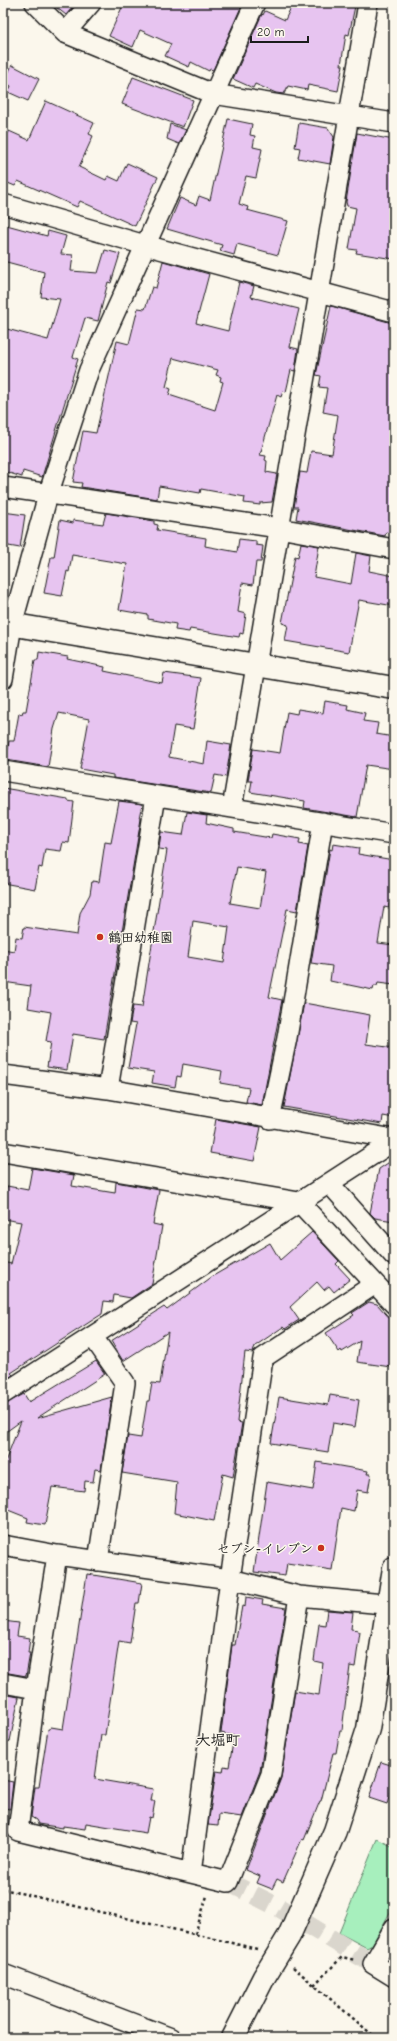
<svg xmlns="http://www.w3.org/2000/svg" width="397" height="2041" font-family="'Comic Neue','Klee One',sans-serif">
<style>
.green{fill:#a7efbd;stroke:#62866c}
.building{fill:#e7c4f0;stroke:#1c1c1c;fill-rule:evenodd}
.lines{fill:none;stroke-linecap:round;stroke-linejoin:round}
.street-tunnel{stroke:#dad6cd;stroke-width:19;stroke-dasharray:19 10;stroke-linecap:butt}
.street-casing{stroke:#1c1c1c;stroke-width:22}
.secondary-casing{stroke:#1c1c1c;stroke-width:25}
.path{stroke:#1c1c1c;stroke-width:2.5;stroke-dasharray:3 3;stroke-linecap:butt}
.street{stroke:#fbf7ec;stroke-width:19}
.secondary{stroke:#fbf7ec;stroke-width:22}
.poi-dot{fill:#c8321e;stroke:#fbf7ec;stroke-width:1.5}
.labels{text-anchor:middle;stroke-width:3;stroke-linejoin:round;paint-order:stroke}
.poi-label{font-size:13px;font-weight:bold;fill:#1c1c1c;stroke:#fbf7ec;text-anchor:start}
.quarter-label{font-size:15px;font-weight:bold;fill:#1c1c1c;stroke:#fbf7ec}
</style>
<rect width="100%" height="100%" fill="#fbf7ec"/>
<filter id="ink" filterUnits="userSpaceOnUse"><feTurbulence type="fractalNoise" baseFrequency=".025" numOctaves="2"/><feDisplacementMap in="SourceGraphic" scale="8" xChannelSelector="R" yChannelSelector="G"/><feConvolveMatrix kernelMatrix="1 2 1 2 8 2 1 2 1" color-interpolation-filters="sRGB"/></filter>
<g filter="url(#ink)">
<!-- green -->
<path class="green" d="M377,1839l17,8v58l-22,40 -5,3 -28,-15z"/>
<!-- building -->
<path class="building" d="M51,3h25l-10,12z
M124,3h113l5,2 -29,65 -3,-1 -1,2 -18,-9 -2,5 -24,-11 6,-12 -31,-14 -7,17 -24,-11z
M293,3h49l13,3 -6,29 -3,-1 -5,31h2l-5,26 -30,-6 -1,5 -19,-4 -4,8 -8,-1 -21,-9 -2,4 -20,-9 29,-65 1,1 2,-4 20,9z
M12,65l27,14 -11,22 -20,-9 3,-6 -7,-4z
M133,77l60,23 -10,27 -61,-23z
M46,101l48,22 -5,11 4,2 -14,31 27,13 2,-4 11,5 8,-18 31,14 -23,49 -55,-25 -3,6 -59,-26 -3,5 -12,-5v-38l6,-12 20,9z
M228,119l24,5 -2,11 5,1 -2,11 9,2 -6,29 -10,-2 -7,28 9,3 -1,3 41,11 -10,34 -41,-11 -3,11 -14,-4 2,-6 -55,-16 13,-31 16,7 3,-9 11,4z
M299,123l29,5 6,9 -4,27 -32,-6 2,-10 -5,-1z
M170,124l16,6 -7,14 -12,-5z
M357,133l37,7v119l-38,-6 1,-3 -8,-1 7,-41 -9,-2 -1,-4z
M3,224l44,12 1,-5 18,5 -5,18 12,1 -2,16 27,2 7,-23 15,4 -9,29 -3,-1 -10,39 -13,-3 -12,39 5,2 -36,118 -19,-6 -1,6 -19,-6v-143l45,12 12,-41 -19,-2 3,-25 -41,-11z
M163,261l46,13 -13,49 32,8 11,-49 15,4 -3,11 48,12 -9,38 8,2 -3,22 -4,-1 -5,22 -3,-1 -2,6 -4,-2 -17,60 6,1 -1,4 2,1 -1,11 11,2 -5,28 -12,1v2l-16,-2 1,-6 -44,-8 -1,4 -41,-7 -2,13 -76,-12 1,-4 -9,-1 10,-51 13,2 21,-92 12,3 9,-36 7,1 7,-22 4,1zM173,358l45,12 -2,5 5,2 -1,4 3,1 -8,28 -46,-15 2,-6 -5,-2z
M331,306l61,17 -2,11 4,1v181l-3,17 -5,-1 -1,4 -89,-17 2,-12h-4l6,-35 7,1 4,-22 21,3 6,-39 -15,-3 4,-24 -8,-1 2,-11 -5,-1z
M3,512l22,3 -5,33 -17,-3z
M106,513l48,8v3l4,1 -1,5 49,8 -1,8 32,6 2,-13 17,2v4l7,1 -2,16h-5l-3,23 -11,-2 -4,29 8,2 -3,20 -3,-1 -1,4 -49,-8 -1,3 -14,-2 1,-6 -28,-5v-4l-29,-5 8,-46 -55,-9 -3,17 -2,-1 -5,25 -18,-3 7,-36h3l6,-37 13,3v-3l30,4z
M301,543l18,3 -5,31 37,7 5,-31 15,3 -2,15 25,5v30l-35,-6 -10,52 -64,-11 3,-16 -6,-2 13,-67 3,1z
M39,652l29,5 -1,2 38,8 -1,4 58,12 2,-10 37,5 -8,51 -19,-3 -5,31 35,7 3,-23 24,4 -5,32 -11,-2 -4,18 -98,-15v-3l-33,-6 9,-50 -30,-6 -5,16 -6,38 -42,-7 3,-19h5l5,-28 3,1 1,-3h3l9,-51h3z
M325,701l23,4 -1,4 18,4 -2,8 15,2 -2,11 18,3v32l-28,-4 -9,52 -53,-9 1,-7 -55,-9 2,-11h-4l5,-32 27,4 7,-41 10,2 1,-5 25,4z
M3,788l65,11v2l6,1 -5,41 -6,-1 -2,9 -16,-2 -3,19 -3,-1 -4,22 -32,-6z
M119,801l23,3 -3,14 2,1 -37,220 -31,-5 -6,36 -20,-3 4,-25 -5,-1 5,-29 -23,-4 3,-22 -28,-4v-33l11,2 2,-14 6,1 2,-11 53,8 3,-22 10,-19 2,-13 7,1 6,-40 6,1z
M187,812l20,3 -1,8 28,6v3l37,6 1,-4 28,5 -1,5 9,2 -11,65 -10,-2 -18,88 13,3 -20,105 -16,-3 3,-14 -29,-5 2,-12 -39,-7 -2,13 -4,-1 -2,11 -23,-4 2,-11 -26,-4 8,-44 -6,-1 3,-17 9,1 25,-157 -8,-1 2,-17 22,3zM237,867l29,5 -6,36 -30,-5zM193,921l36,6 -5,36 -36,-6z
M333,844l26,4 -1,6 36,6v45l-5,-1v4l-5,-1 -6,36 16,2v40l-16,-2 -1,3h-3l-1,4 -43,-9 2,-15 -21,-3 19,-114 2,1z
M304,1003l66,12 -4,29 28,4v70l-11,-2 -1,8 -98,-17z
M216,1119l45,8 -7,34 -44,-8z
M394,1159v62l-19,-3 -5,-5 9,-44z
M32,1168l42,7 -2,11 43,7 1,-11 43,8 -6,34 9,2 -10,58 -21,14 -17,-3 -1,7 -9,-1 -2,13 -91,59 2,2 -10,6v-119l8,2 10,-42 -18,-3v-8l4,-25 21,4z
M312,1232l27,29 -3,3 14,15 -16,13 -5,-6 -5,4 -7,-8 -27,25 9,13 -14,9 -2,-2 -28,19 -2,7 -8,-1 -8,70 5,1 -9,54 -10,-3 -9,47 -40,-8 3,-31 -55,-9 6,-37 13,2 6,-37h2l3,-18 8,1 8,-52 -45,29 -12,-20 53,-34 3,3 46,-34 57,-33 10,17z
M369,1302l8,2 17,19v30l-3,14 -34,-5 3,-21 -18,11 -1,-2 -2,2 -13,-19 28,-18 -2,-2z
M96,1361l9,13 -68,44 75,-21 -11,73 -6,-1 -2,13 -8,-1 -1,10 -32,-4 -7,38 -18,-3 1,-4 -25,-10v-41l18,-46 -18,13v-29l21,-11 5,8z
M330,1395l29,5 -4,27 -22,-4 -5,29 -57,-9 8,-46 49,8z
M317,1462l51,9 -1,3h4l-3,18 -11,-2 -3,21 -13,-3 -9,62 -45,-7 -2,13 -31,-4 13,-90 46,8z
M87,1574l55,9 -3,20h-3l-6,40 -11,-2 -14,94h-4l-6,44 58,10 -2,12h4l-3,17 -3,-1 -3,16 -60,-10 -1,6 -22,-3v2l-25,-4 -2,-4 -5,-3 4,-30h4l9,-58h2l1,-2 12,2z
M246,1597l17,3 -1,4 24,4 -26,163 -18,46 -23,-3 -1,12 -10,-1 8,-54 7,1 1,-6 5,1 5,-31 -13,-3 11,-88h3l7,-39 3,1z
M327,1610l26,2 -2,17 7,1 -1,2h3l-5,35 -5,-1 -8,64h-2l-4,23h-3l-12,48h-1l-16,39 -2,-1 -19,43 -6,-3 -5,10 -15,-6 3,-7 -14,-6 35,-92 14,-87 24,4 4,-32 -9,-2 5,-37 6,1z
M3,1621l16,2 -2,13 13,2 -2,15h2l-4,23 -23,-4z
M3,1694l16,3 -9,44 -7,-1z
M381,1762l13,4v16l-7,22 -18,-6z
M3,1780l10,2 -3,27 -7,-1z"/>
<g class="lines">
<!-- street-tunnel -->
<path class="street-tunnel" d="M228,1882l50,25 95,57"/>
<!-- street casing -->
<g class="street-casing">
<path id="street" d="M35,3l30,30 148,61 181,29
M65,33l26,-30
M3,204l142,41 249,67
M3,487l276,41 115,21
M3,679l9,-54 36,-130 41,-125 166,-367
M3,771l391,63
M232,808l136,-805
M3,1075l105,14 286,50
M108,1089l48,-293
M270,1119l17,-81 36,-216
M3,1152l296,50 95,102
M329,1183l65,73
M375,1284l-112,74 -33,221 -39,294 -173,-42 18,-142 21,-134 173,24 69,17 95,9
M93,1337l32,46 -27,178
M3,1394l391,-253
M3,1545l54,10
M3,1683l33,6
M191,1873l37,9 43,-108 28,-178
M394,1928l-21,36 21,13
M3,1974l168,64"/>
</g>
<!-- secondary casing -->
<g class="secondary-casing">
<path id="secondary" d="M3,623l391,65
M233,2038l31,-61 25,-41 46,-105 33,-102 26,-161"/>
</g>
<!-- path -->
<path class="path" d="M3,1889l254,60
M195,1934l12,-38
M293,1967l83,71
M314,1985l28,-28 13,3"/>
<!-- street -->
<use href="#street" class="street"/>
<!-- secondary -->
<use href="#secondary" class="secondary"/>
</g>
</g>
<!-- markers -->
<g class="poi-dot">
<circle cx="100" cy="937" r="4"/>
<circle cx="321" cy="1548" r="4"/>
</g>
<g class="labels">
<!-- poi labels -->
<g class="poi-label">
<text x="108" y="942">鶴田幼稚園</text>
<text x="313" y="1553" text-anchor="end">セブン-イレブン</text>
</g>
<!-- quarter labels -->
<g class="quarter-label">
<text x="218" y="1745">大堀町</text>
</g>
</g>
<!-- margin -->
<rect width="397" height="2041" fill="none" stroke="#fbf7ec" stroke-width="16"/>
<rect x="8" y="8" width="381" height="2025" fill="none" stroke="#1c1c1c" stroke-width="1.5" filter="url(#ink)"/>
<!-- scale -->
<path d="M251 36v6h57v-6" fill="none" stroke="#1c1c1c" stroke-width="2"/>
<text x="257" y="36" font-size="12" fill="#1c1c1c" stroke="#fbf7ec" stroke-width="3" paint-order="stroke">20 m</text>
</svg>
